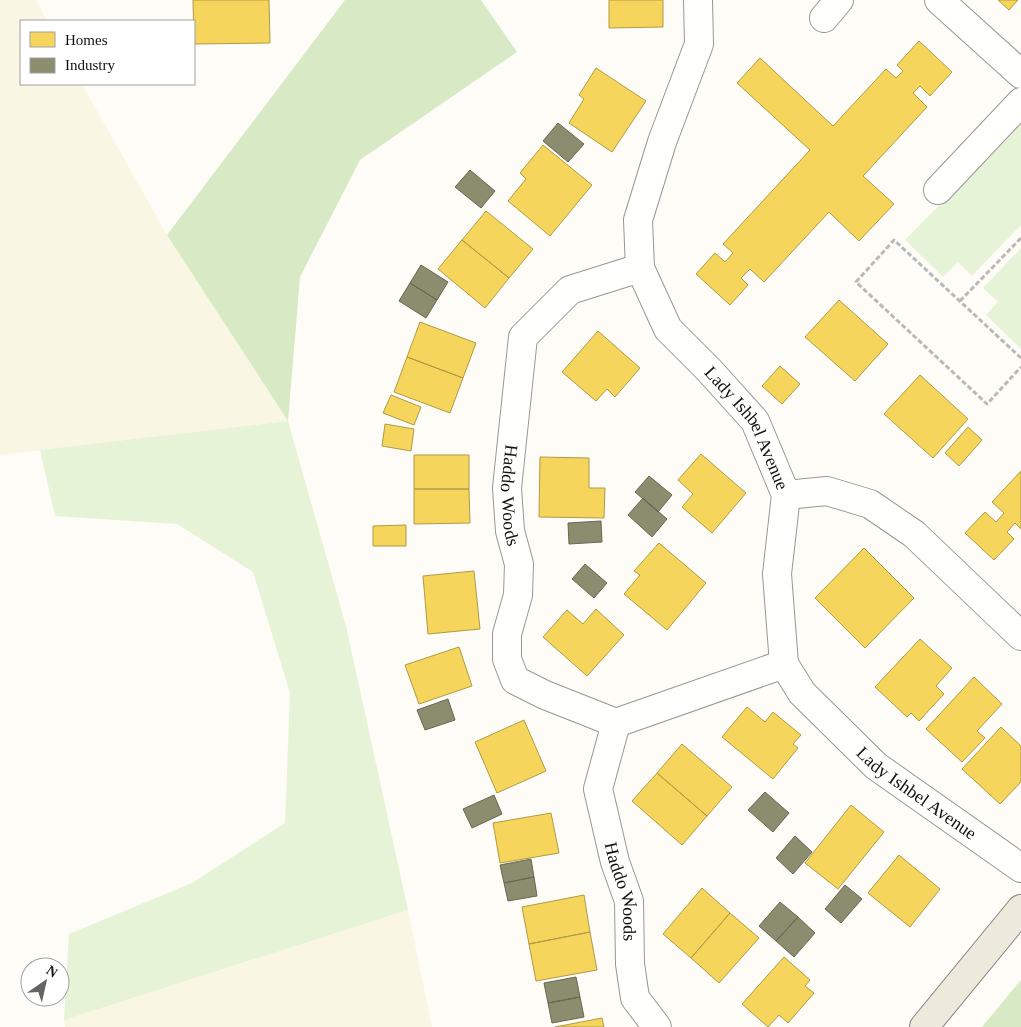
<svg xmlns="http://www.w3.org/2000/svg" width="1021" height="1027" font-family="'Times New Roman',serif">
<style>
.farmland{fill:#f9f7e4}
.green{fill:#e7f3d7}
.forest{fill:#d8eac5}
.homes{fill:#f6d55c;stroke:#b19a46}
.industry{fill:#8c8c6e;stroke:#676752}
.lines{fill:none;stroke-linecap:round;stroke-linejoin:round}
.minor-casing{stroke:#979795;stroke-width:30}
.major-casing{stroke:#858482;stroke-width:30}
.path{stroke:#b9b9b8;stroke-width:3;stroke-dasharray:5 2.5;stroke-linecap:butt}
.minor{stroke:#fffffe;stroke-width:28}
.major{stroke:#ede9dc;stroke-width:28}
.labels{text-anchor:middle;stroke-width:5;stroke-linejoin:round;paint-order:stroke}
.street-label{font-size:18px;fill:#111;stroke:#fff}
</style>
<rect width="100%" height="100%" fill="#fdfcf7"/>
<!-- farmland -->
<path class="farmland" d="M0,0h36l11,21h-26v63h61l85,151 121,186 -288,34z
M408,910l24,117h-367l-1,-7z"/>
<!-- green -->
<path class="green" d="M1021,121v104l-49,51 -14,-14 -15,15 -38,-37z
M1021,248v101l-35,-34 12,-13 -15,-14z
M288,421l58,205 62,284 -344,110 5,-86 123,-51 93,-60 5,-130 -37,-121 -76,-48 -122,-8 -15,-66z"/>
<!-- forest -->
<path class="forest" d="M345,0h136l36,52 -157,108 -60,117 -12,144 -121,-186z
M1021,980v47h-39z"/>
<!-- homes -->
<path class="homes" d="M193,0h76l1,43 -76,1z
M609,0h54v27l-54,1z
M998,0h20l-9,10z
M919,41l33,31 -22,24 -10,-10 -7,7 14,14 -64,69 31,28 -35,37 -30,-29 -65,70 -14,-13 -9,9 7,7 -18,20 -34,-31 19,-21 10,9 8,-9 -10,-9 87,-94 -73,-67 23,-25 73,68 53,-57 10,9 7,-7 -6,-6z
M596,68l50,33 -34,51 -43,-29 15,-24 -5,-4z
M543,145l49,40 -42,51 -42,-35 18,-22 -6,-6z
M486,211l47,38 -24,29 -47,-38z
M462,240l47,38 -24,30 -47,-39z
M839,300l49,44 -33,37 -50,-44z
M420,322l56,21 -13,35 -56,-21z
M598,331l42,37 -25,29 -8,-8 -11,12 -34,-29z
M407,357l56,21 -13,35 -56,-21z
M780,366l20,18 -18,20 -20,-18z
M920,375l48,44 -35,39 -49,-44z
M391,395l30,12 -7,18 -31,-12z
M385,424l29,5 -3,22 -29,-5z
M968,427l14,13 -23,26 -14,-13z
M701,454l45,39 -34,40 -30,-26 11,-13 -15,-14z
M414,455h55v34h-55z
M540,457l49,1v30h16l-1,30 -65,-1z
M1021,471v58l-6,-6 -8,9 7,7 -20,21 -29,-27 20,-21 11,10 8,-9 -12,-11z
M414,489h55l1,34 -56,1z
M406,525v21h-33v-20z
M659,543l47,40 -39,47 -43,-36 16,-19 -6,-4z
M864,548l50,50 -49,50 -50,-50z
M474,571l6,58 -52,5 -5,-58z
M596,609l28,26 -37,41 -44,-39 24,-27 16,14z
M920,639l32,29 -16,18 8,8 -25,27 -8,-8 -4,4 -32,-30z
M459,647l13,39 -53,18 -14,-39z
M974,677l28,27 -25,27 8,7 -23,24 -36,-33z
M747,707l18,15 8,-10 28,23 -8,9 5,4 -25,31 -51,-42z
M524,720l22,51 -49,22 -22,-51z
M1001,727l20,19v36l-21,22 -38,-35z
M682,744l50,43 -25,29 -50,-43z
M657,773l50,43 -25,29 -50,-44z
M851,805l33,27 -46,57 -33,-26z
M551,813l8,40 -59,10 -7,-40z
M899,855l41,34 -30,38 -42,-34z
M702,888l28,25 -39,45 -28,-24z
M584,895l6,37 -61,12 -7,-37z
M730,913l29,25 -40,45 -28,-25z
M590,932l7,38 -61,11 -7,-37z
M784,957l26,23 -5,6 9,7 -26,30 -9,-8 -11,12 -26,-23z
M602,1018l2,9h-49z"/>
<!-- industry -->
<path class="industry" d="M558,123l26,21 -16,18 -25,-21z
M470,170l25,21 -14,17 -26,-21z
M421,265l27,17 -11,18 -27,-17z
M410,283l27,17 -11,18 -27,-17z
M649,476l23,19 -14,17 -23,-20z
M643,498l24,21 -15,18 -24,-22z
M601,521l1,21 -33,2 -1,-21z
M585,564l22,19 -13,15 -22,-19z
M448,699l7,21 -30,10 -8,-20z
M765,792l24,21 -16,19 -25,-22z
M494,795l8,19 -30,14 -9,-19z
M795,836l17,16 -19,22 -17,-16z
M531,859l3,18 -30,6 -4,-18z
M534,877l3,19 -29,5 -4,-18z
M845,885l17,14 -21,24 -16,-14z
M780,902l18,15 -22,24 -17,-15z
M798,917l17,16 -21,24 -18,-16z
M576,977l4,20 -32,6 -4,-20z
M580,997l4,20 -32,6 -4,-20z"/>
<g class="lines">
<!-- minor casing -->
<g class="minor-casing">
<g id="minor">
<path id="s1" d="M698,0l1,44 -37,98 -24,78 2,48 28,61 41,41 46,51 31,74 -9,79 7,90 18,29 74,73 145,102"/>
<path d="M939,0l82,74"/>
<path d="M824,18l15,-18"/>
<path d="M938,190l83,-88"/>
<path id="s2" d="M640,268l-70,22 -47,47 -16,151 3,43 9,33 -1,31 -11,39v25l8,21 30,15 71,28 168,-59"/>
<path d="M786,495l41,-4 43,13 44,30 107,102"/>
<path id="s3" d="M616,723l-18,66 17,73 14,39 1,63 5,34 22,29"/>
</g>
</g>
<!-- major casing -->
<g class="major-casing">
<path id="major" d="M924,1027l97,-118"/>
</g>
<!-- path -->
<path class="path" d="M960,301l61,-63
M1021,358l-127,-118 -38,42 131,122 34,-37"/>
<!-- minor -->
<use href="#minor" class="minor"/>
<!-- major -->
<use href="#major" class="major"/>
</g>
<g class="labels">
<!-- street labels -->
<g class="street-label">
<text dy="6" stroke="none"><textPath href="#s1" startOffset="474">Lady Ishbel Avenue</textPath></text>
<text dy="6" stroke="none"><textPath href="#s2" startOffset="299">Haddo Woods</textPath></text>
<text dy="6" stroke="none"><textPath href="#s1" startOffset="909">Lady Ishbel Avenue</textPath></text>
<text dy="6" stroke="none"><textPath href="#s3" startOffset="174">Haddo Woods</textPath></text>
</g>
</g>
<!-- legend -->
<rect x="20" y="20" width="175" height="65" fill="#ffffff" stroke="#a0a0a0"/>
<rect x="30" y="32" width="25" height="15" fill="#f6d55c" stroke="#a0a0a0"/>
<text x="65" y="45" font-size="15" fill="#111111">Homes</text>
<rect x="30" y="58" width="25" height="15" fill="#8c8c6e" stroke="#a0a0a0"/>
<text x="65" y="70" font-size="15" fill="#111111">Industry</text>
<!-- north arrow -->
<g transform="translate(45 982) rotate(34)"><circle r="24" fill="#ffffff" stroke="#a0a0a0"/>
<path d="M0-4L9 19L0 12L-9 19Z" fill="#646362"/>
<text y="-8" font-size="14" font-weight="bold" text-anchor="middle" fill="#111111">N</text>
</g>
</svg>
